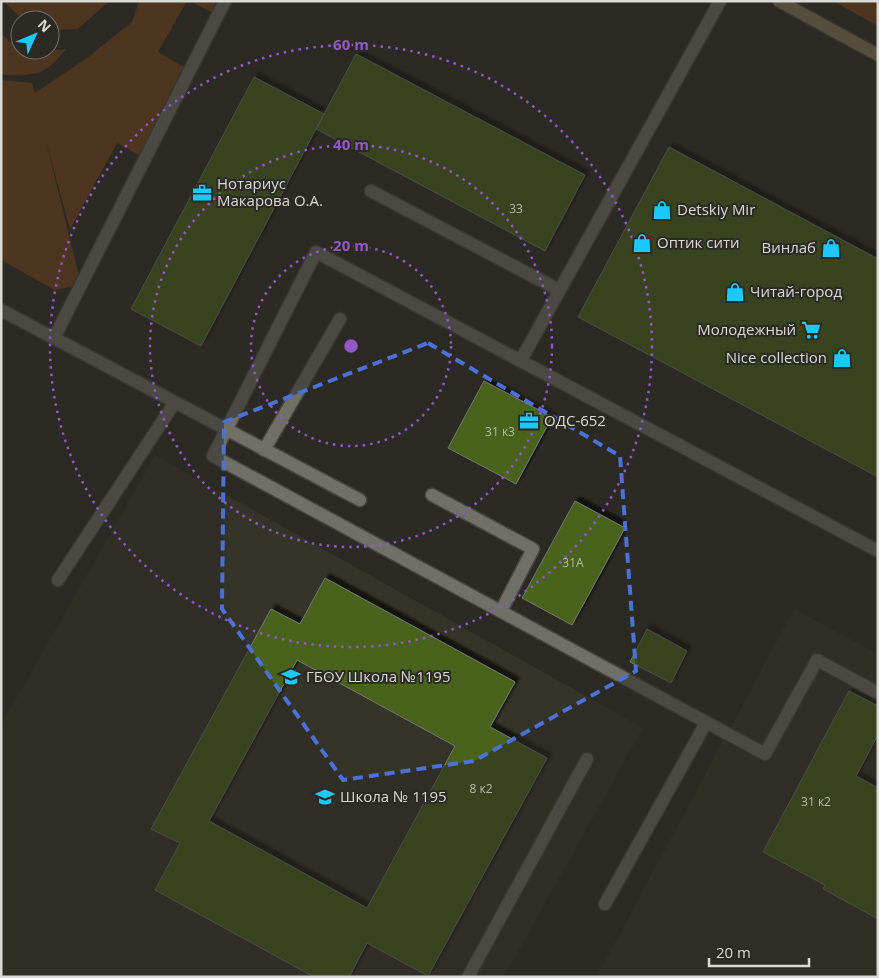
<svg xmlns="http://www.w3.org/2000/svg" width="879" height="978" font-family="'Open Sans',sans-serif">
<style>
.built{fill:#353428}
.green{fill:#79441a}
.building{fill:#49641d;stroke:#757872;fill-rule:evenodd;filter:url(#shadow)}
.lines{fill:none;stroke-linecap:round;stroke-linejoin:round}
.lane-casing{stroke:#474741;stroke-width:15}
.secondary-casing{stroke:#474741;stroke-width:15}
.lane{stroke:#707069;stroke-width:12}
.secondary{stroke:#8a7b5a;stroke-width:12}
.marked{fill:none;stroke:#4c71d8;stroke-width:4;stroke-dasharray:10 6;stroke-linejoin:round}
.ring{fill:none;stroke:#9358c5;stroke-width:2.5;stroke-dasharray:2.5 5}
.labels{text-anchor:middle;stroke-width:4;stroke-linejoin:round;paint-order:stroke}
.number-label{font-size:12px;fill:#b6bca8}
.poi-label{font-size:15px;fill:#dadad6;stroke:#2b2a24;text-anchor:start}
.centre{fill:#9358c5;stroke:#2b2a24;stroke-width:2.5}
.ring-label{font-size:15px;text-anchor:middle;font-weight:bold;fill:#9358c5;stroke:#2b2a24;stroke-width:4;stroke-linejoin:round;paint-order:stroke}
</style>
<defs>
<filter id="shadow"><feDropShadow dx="4.5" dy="-4.5" stdDeviation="1" flood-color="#0009"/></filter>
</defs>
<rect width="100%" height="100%" fill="#2b2a24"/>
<!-- built -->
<path class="built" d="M155,455l488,273 -139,249h-503v-252z
M794,609l84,45v323h-276l-4,-3z"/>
<!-- green -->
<path class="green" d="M3,1h106l-31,28 -28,1v-10h-27z
M139,1h48l-29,51 29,17 -46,87 -24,-13 -47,86 -25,-91 36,146 -26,6 -54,-30v-180l31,3 3,10 52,-35 45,-36z
M190,1h29l-6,12z
M833,1h45v25z
M1,33l9,9 10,4v4l15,2 31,-3c-21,27 -32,27 -64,26z"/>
<!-- building -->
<path class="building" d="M356,54l229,121 -40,76 -229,-122z
M254,77l70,37 -123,232 -70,-37z
M669,147l209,112v218l-300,-160z
M484,381l68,36 -36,67 -68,-36z
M575,501l50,27 -53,97 -50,-27z
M325,578l190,104 -25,45 57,31 -119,218 -61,-33 -18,34h-35l-159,-87 25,-47 -29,-14 120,-220 29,15zM297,660l158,86 -88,162 -158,-87z
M647,629l40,22 -16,32 -41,-21z
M849,691l29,15v29l-22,41 22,12v131l-55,-30 2,-4 -62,-33z"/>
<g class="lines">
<!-- lane casing -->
<g class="lane-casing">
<path id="lane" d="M371,191l188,99
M1,310l359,190
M54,338l171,-337
M521,360l199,-359
M264,450l76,-131
M432,495l101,54 -32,62
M878,551l-562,-299 -103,204 552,298 52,-94 61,33
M58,580l117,-178
M605,904l101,-181
M468,977l119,-218"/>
</g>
<!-- secondary casing -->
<g class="secondary-casing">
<path id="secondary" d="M779,1l99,54"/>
</g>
<!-- lane -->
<use href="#lane" class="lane"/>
<!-- secondary -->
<use href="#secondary" class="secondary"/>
</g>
<!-- marked area -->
<path d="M0 0H879V978H0ZM428,343l192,113 16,215 -162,90 -131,19 -121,-171 2,-187z" fill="#2b2a24" fill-opacity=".55" fill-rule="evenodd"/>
<path class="marked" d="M428,343l192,113 16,215 -162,90 -131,19 -121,-171 2,-187z"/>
<!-- distance rings -->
<g class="ring">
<circle cx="351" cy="346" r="100"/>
<circle cx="351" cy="346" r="201"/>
<circle cx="351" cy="346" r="301"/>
</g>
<!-- icons -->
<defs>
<g id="office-bare" transform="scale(1.5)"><path d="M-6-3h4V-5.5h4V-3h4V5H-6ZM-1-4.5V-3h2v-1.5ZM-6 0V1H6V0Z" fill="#1cc9fc" stroke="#2b2a24" stroke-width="2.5" paint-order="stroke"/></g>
<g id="shop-bare" transform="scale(1.5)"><path d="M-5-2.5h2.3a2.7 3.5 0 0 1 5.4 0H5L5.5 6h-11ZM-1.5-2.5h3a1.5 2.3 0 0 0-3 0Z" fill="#1cc9fc" stroke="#2b2a24" stroke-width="2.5" paint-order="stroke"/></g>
<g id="supermarket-bare" transform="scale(1.5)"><path d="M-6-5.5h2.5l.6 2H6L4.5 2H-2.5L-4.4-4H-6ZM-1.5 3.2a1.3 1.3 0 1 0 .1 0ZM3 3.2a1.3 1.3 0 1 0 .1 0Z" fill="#1cc9fc" stroke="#2b2a24" stroke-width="2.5" paint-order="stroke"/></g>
<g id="school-bare" transform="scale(1.5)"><path d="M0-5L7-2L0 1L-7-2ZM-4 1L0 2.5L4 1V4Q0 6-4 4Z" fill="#1cc9fc" stroke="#2b2a24" stroke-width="2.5" paint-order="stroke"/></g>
</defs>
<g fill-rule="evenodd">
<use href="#office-bare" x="202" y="193"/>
<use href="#shop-bare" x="662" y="210"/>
<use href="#shop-bare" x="642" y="243"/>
<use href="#shop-bare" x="831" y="248"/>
<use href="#shop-bare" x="735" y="292"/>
<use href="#supermarket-bare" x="811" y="330"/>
<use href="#shop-bare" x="842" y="358"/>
<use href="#office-bare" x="529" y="421"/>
<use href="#school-bare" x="291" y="677"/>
<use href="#school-bare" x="325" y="797"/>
</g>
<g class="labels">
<!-- number labels -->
<g class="number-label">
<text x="516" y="213">33</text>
<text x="500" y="436">31 к3</text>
<text x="573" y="567">31А</text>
<text x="481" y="793">8 к2</text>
<text x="816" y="806">31 к2</text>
</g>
<!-- poi labels -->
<g class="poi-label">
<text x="217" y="189">Нотариус<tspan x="217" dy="17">Макарова О.А.</tspan></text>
<text x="677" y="215">Detskiy Mir</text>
<text x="657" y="248">Оптик сити</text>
<text x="816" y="253" text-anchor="end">Винлаб</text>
<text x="750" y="297">Читай-город</text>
<text x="796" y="335" text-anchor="end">Молодежный</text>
<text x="827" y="363" text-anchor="end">Nice collection</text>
<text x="544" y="426">ОДС-652</text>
<text x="306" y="682">ГБОУ Школа №1195</text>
<text x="340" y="802">Школа № 1195</text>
</g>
</g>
<circle cx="351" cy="346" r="8" class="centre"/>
<g class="ring-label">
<text x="351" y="50">60 m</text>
<text x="351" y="150">40 m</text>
<text x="351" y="251">20 m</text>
</g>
<!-- border -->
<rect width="879" height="978" fill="none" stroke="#dadad6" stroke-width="5"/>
<!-- north arrow -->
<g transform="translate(35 35) rotate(46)"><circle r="24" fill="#2b2a24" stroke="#71706b"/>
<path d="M0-4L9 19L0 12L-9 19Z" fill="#1cc9fc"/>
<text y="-8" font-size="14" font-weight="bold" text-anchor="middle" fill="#dadad6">N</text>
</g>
<!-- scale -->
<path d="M709 958v8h100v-8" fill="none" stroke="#dadad6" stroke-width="2.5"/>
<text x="716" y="958" font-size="15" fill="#dadad6" stroke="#2b2a24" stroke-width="4" paint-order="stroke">20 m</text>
</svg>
